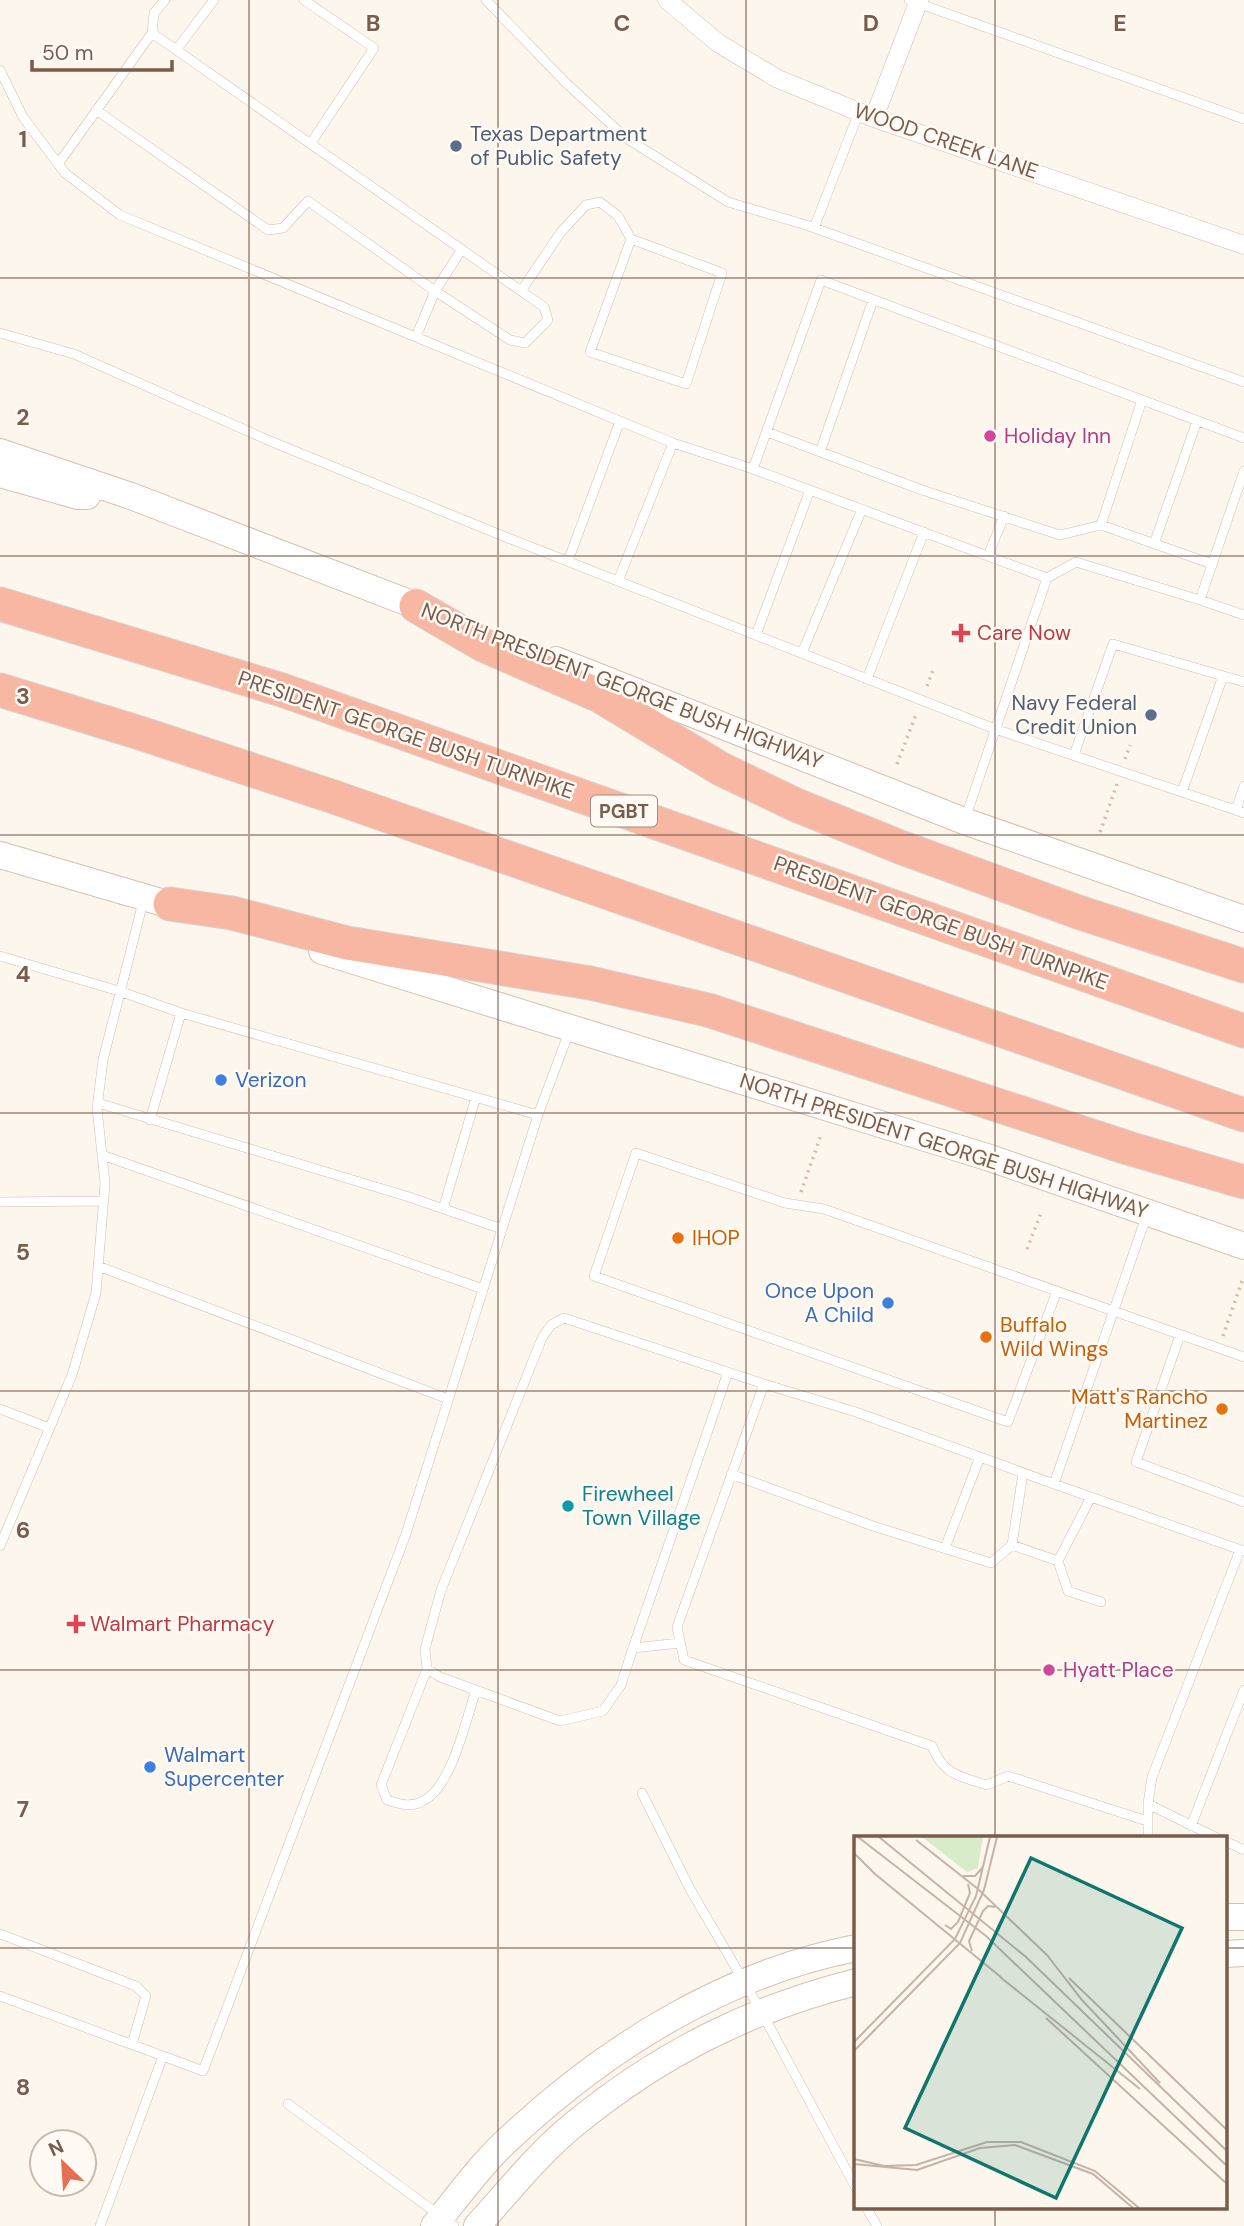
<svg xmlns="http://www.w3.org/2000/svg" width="1244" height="2226" font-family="'DM Sans',sans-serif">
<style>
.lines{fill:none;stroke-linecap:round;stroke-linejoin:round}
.service-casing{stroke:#d1beb0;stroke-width:10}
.minor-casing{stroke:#d1beb0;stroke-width:19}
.secondary-casing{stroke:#d6c0b0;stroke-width:28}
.motorway-casing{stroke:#dad1cd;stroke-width:35}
.path{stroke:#d9b8a5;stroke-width:3.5;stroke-dasharray:2 5;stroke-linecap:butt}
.service{stroke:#fff;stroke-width:9}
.minor{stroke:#fff;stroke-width:18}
.secondary{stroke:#fff;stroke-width:26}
.motorway{stroke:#f7b7a3;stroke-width:33}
.grid{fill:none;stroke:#7a5c4d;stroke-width:2;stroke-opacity:0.55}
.service-dot{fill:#5c6f8a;stroke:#fffaf3;stroke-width:2.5}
.hotel-dot{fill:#d1479c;stroke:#fffaf3;stroke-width:2.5}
.health-dot{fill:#e0444e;stroke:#fffaf3;stroke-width:2.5}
.shop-dot{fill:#3f7fe0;stroke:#fffaf3;stroke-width:2.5}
.food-dot{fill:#e8710a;stroke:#fffaf3;stroke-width:2.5}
.culture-dot{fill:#0f9aa8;stroke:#fffaf3;stroke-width:2.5}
.labels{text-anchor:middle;stroke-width:5;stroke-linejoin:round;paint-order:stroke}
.shield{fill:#fffaf3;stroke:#a28b7f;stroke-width:2}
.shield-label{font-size:19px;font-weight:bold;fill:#7a5c4d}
.service-label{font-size:21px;fill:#4e5e75;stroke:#fffaf3;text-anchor:start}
.street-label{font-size:21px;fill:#7a5c4d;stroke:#fffaf3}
.hotel-label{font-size:21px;fill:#b23c85;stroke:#fffaf3;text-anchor:start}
.health-label{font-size:21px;fill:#be3a42;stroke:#fffaf3;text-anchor:start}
.shop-label{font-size:21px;fill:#366cbe;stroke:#fffaf3;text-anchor:start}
.food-label{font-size:21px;fill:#c56008;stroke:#fffaf3;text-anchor:start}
.culture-label{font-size:21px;fill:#0d838f;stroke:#fffaf3;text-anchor:start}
.inset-road{fill:none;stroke:#c5b3a7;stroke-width:2}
.view{fill:#0f766e;fill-opacity:0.15;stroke:#0f766e;stroke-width:3.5}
.inset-edge{fill:none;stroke:#7a5c4d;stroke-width:3.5}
.grid-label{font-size:23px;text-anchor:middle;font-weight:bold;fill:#7a5c4d;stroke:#fffaf3;stroke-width:5;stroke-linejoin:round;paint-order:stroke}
</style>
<rect width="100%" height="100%" fill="#fdf6ec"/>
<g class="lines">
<!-- service casing -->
<g class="service-casing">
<path id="service" d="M304,0l70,48 -63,95
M486,0l79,82 61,56 102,64 78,23 438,157
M909,0l335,119
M176,50l38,-50
M0,70l23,47 42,56 55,42 553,228 80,26
M96,110l172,120 15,-2 25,-27 127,90 75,49 15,3 23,-23 -4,-13 -392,-274
M58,164l94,-131 2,-20 11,-13
M814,228l45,-116
M521,291l40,-59 25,-27 14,-3 18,14 13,23 -41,113 96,32 36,-111 -91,-34
M0,333l74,21 196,87 238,97 487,191 249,84
M416,337l19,-46 27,-42
M767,432l155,58 138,45 41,-10 111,39
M820,452l53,-152
M1101,525l41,-125
M1154,544l43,-123
M988,556l16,-40
M568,561l52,-140
M1047,578l-294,-109 68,-189 423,158
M618,581l55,-138
M1200,600l44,15
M756,635l54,-145
M802,653l60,-144
M867,679l57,-147
M1074,755l39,-111 131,38
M1182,792l41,-116
M1236,810l8,-24
M965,819l82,-241 29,-16 124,38 44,-129
M0,956l119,35 62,22 357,102 -132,419 -203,537 -40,-15
M98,1103l311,94 93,32
M538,1115l31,-83
M150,1120l31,-107
M102,1155l381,134
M0,1202l103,-1
M443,1209l33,-112
M1147,1214l-93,270 190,67
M98,1266l350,133
M1057,1291l-49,131 -414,-146 42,-123 149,50 39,6 420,148
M1180,1335l-44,127 108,40
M0,1409l49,19
M731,1474l142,52 118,37 21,-18 46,16 10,30 33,11
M1054,1484l-198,-72 -92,-28 -87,243 7,33 248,86c12,29 26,30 55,39l21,-9 139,45
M1012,1545l11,-72
M0,1546l72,-171 24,-82 9,-110 -8,-75 6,-48 41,-162
M945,1548l35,-91
M1058,1561l33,-64
M680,1643l-47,5 -12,37 -18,26 -43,10 -120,-44 -13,-8 -2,-20 16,-59 101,-252 9,-13 13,-7 200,66
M633,1648l95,-276
M427,1669l-46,116 6,15c12,4 24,8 36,1 29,-14 43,-82 53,-111
M642,1793l48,96 71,122 95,177
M1148,1804l69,34
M1191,1826l53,-136
M1148,1838v-34l4,-27 88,-227
M1225,1841l19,9
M0,1934l136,52 10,10 -14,48
M0,1996l163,60 -63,170
M288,2104l166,122
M866,2207l11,19"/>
</g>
<!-- minor casing -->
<g class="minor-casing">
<path id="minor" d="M667,0l51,43 60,36 96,39 370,127
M874,118l45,-118"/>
</g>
<!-- secondary casing -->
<g class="secondary-casing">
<path id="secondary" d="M0,452l131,44 304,117
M0,474l78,22h9
M556,660l408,161 280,98
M0,855l188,55
M322,951l668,207 254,88
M1225,1917h19
M1225,1954l19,-1
M434,2226c26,-32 49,-65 80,-92 95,-88 213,-161 342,-186
M477,2226c32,-35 62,-74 100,-104 85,-69 173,-113 279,-140"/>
</g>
<!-- motorway casing -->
<g class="motorway-casing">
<path id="motorway" d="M0,604l282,86 962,341
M416,606l67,39 117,51 121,73 75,36 104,42 178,65 166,54
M0,690l140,43 194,64 910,318
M170,904l62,9 115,30 243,40 118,27 420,138 116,34"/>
</g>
<!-- path -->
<path class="path" d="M927,686l6,-16
M1125,759l5,-14
M897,764l20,-52
M1100,832l17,-48
M801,1192l20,-57
M1027,1249l14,-36
M1223,1336l20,-58"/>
<!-- service -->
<use href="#service" class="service"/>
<!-- minor -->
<use href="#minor" class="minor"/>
<!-- secondary -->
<use href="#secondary" class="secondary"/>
<!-- motorway -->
<use href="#motorway" class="motorway"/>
</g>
<!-- grid -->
<path class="grid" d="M249,0v2226M498,0v2226M746,0v2226M995,0v1838M0,278h1244M0,556h1244M0,835h1244M0,1113h1244M0,1391h1244M0,1670h1244M0,1948h856M1225,1948h19M995,2207v19"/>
<!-- markers -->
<g class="service-dot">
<circle cx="456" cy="146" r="7"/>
<circle cx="1151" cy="715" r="7"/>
</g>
<g class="hotel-dot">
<circle cx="990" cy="436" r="7"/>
<circle cx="1049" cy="1670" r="7"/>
</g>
<g class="health-dot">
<path d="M957.5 622.5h7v7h7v7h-7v7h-7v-7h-7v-7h7z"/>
<path d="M72.5 1613.5h7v7h7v7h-7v7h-7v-7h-7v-7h7z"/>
</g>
<g class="shop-dot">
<circle cx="221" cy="1080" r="7"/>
<circle cx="888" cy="1303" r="7"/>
<circle cx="150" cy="1767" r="7"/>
</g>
<g class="food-dot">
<circle cx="678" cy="1238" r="7"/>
<circle cx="986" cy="1337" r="7"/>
<circle cx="1222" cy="1409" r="7"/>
</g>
<circle class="culture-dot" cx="568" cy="1506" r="7"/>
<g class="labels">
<!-- shield labels -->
<rect class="shield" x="591" y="795.5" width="66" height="31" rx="5"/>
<g class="shield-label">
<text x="624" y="818">PGBT</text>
</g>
<!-- service labels -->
<g class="service-label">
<text x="470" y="141">Texas Department<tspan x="470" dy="24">of Public Safety</tspan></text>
<text x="1137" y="710" text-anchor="end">Navy Federal<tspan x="1137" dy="24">Credit Union</tspan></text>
</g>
<!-- street labels -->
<g class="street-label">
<text transform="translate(946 141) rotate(19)" y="7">WOOD CREEK LANE</text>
<text transform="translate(622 686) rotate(21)" y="7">NORTH PRESIDENT GEORGE BUSH HIGHWAY</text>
<text transform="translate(406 735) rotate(19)" y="7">PRESIDENT GEORGE BUSH TURNPIKE</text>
<text transform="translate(941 923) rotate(20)" y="7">PRESIDENT GEORGE BUSH TURNPIKE</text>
<text transform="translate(944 1146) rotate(18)" y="7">NORTH PRESIDENT GEORGE BUSH HIGHWAY</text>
</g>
<!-- hotel labels -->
<g class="hotel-label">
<text x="1004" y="443">Holiday Inn</text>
<text x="1063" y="1677">Hyatt Place</text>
</g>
<!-- health labels -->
<g class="health-label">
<text x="977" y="640">Care Now</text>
<text x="90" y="1631">Walmart Pharmacy</text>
</g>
<!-- shop labels -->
<g class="shop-label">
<text x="235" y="1087">Verizon</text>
<text x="874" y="1298" text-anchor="end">Once Upon<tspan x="874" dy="24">A Child</tspan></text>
<text x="164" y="1762">Walmart<tspan x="164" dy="24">Supercenter</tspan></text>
</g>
<!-- food labels -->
<g class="food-label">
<text x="692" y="1245">IHOP</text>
<text x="1000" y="1332">Buffalo<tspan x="1000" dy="24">Wild Wings</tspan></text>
<text x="1208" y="1404" text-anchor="end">Matt's Rancho<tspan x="1208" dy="24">Martinez</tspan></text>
</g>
<!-- culture labels -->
<g class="culture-label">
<text x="582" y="1501">Firewheel<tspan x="582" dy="24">Town Village</tspan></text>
</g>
</g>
<!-- overview -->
<g transform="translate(854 1836)">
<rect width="373" height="373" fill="#fdf6ec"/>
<path d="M68,1h61l-5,31 -11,4z" fill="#d8ecc9"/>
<path class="inset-road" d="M4,1l128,99 241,230M25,1l147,120 201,194M62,4l62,49 71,68M0,17l22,22M21,38l127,104M109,40h12l8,-9M91,89l6,4 7,-7 12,-29 -2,-9M118,115l-3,-10 14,-30 5,-5 7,1M193,119l35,45 78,83M146,141l140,112M215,142l158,152M192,182l181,166M0,206l101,-103 21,-43 14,-59M0,215l106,-108 24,-53 13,-53M0,323l30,7 32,-1 71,-23h34l74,29 44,37M0,328l63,6 63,-22 35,-3 78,29 40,34"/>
<path class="view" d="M177,22l151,70 -126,270 -151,-70z"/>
<rect width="373" height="373" class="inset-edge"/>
</g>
<g class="grid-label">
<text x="373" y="31">B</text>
<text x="622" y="31">C</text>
<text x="871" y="31">D</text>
<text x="1120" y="31">E</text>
<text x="23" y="147">1</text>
<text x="23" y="425">2</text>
<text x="23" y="704">3</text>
<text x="23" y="982">4</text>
<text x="23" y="1260">5</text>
<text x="23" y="1538">6</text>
<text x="23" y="1817">7</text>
<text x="23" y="2095">8</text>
</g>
<!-- north arrow -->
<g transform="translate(63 2163) rotate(335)"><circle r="33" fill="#fffaf3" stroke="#cabbb1" stroke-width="2"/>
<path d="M0-5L12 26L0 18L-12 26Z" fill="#e76f51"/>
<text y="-10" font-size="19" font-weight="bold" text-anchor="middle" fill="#7a5c4d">N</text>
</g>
<!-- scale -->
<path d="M32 60v10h140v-10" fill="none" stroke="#7a5c4d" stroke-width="3.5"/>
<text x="42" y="60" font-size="21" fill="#7a5c4d" stroke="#fffaf3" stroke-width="5" paint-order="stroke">50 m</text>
</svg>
